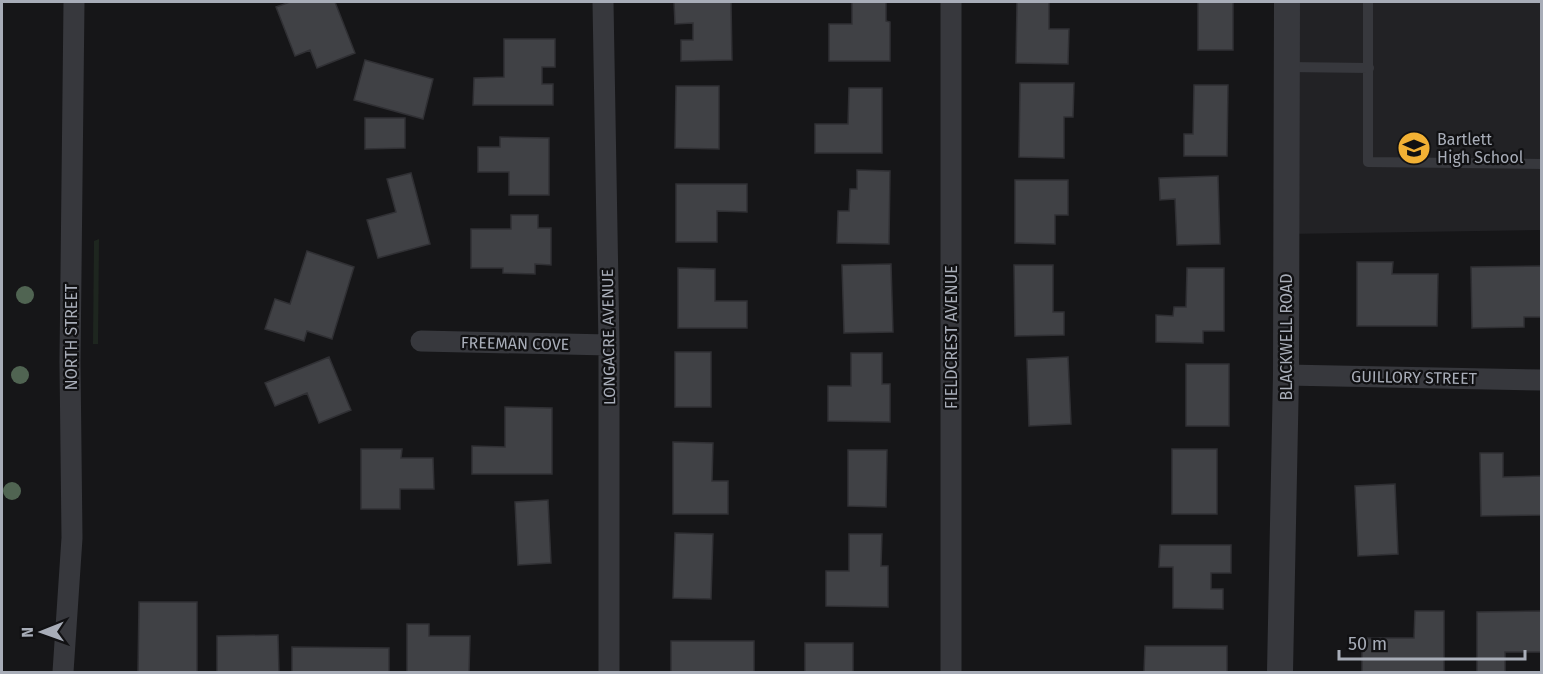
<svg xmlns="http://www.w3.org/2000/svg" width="1543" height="674" font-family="'Fira Sans',sans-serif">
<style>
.built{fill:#222225}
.green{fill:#1e261f}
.building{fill:#404145;stroke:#303034;stroke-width:1.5}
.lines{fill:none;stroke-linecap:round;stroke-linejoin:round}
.service{stroke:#37383d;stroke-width:10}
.minor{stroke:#37383d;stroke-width:21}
.tertiary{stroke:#37383d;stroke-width:26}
.tree{fill:#506452}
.labels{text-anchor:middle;stroke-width:4.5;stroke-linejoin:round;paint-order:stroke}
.poi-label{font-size:16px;fill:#a8adb8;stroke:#111113;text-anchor:start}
.street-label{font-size:16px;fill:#a8adb8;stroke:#111113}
</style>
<rect width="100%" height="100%" fill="#161618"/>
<!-- built -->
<path class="built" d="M1287,2h254v228l-255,4z"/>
<!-- green -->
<path class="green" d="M99,239l-1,105h-5l1,-103z"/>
<!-- building -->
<path class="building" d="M290,2h45l20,51 -38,15 -7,-18 -15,6 -19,-49z
M674,2h57l1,58 -51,1v-21h12v-17l-18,1z
M852,2h34v19l4,1v39h-61v-37h23z
M1017,2h32v27h20l-1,35 -52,-1z
M1198,2h35v48h-35z
M504,39h51v28h-13v17h11v21h-80l1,-27 30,-1z
M365,60l68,19 -10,40 -69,-19z
M1020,83h54l-1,34h-9v41l-45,-1z
M1194,85h34l-1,71h-43v-22h9z
M676,86h43v63l-44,-1z
M849,88h33v65h-67v-29h33z
M365,118h40v30l-40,1z
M500,137l49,1v57h-40v-23h-31v-25h22z
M857,170l33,1 -1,73 -52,-1 1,-32h11l1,-22h7z
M411,173l19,71 -52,14 -11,-38 29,-8 -9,-33z
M1218,176l2,68 -43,1 -2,-46 -15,1 -1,-22z
M1015,180h53v35h-13v29l-40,-1z
M676,184h71v28l-30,-1v31h-41z
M511,215h27v13h13v37l-16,-1v10l-32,-1v-5h-32v-39h40z
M307,251l47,16 -22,72 -25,-8 -3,10 -39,-12 10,-30 15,5z
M1357,262h36l-1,12h46l-1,52h-80z
M891,264l2,68 -49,1 -2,-68z
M1014,265h39v47h11v23l-49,1z
M1542,266v51h-18v10l-52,1 -1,-61z
M678,268l37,1v32h32v27h-69z
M1187,268h37v63h-21v12l-47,-1v-27l17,1 1,-9h12z
M675,352h36v55h-36z
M851,353h31v31h8v38l-62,-1v-35h23z
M329,357l22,53 -32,13 -12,-30 -32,13 -10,-23z
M1068,357l3,67 -42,2 -2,-67z
M1186,364h43v62h-43z
M505,407l47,1v66h-80v-28l33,1z
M673,442l40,1 -1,38h16v33h-55z
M361,449h41l-1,9h32l1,31h-34v20h-39z
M1172,449h45v65h-45z
M848,450h39l-1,57 -38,-1z
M1480,453h23v24l39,-1v39l-61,1z
M1395,484l3,70 -40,2 -3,-70z
M548,500l3,63 -33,2 -3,-63z
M675,533l38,1 -2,65 -38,-1z
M849,534h33l-1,32h7v41l-62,-1v-35h23z
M1160,545h71v28h-20v16h12v20l-50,-1v-41h-14z
M139,602h58v70h-59z
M1415,611h29v61h-82v-34h52z
M1542,611v41h-37v20h-28v-60z
M407,624h22v12h41l-1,36h-62z
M278,635l1,37h-62v-36z
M671,641h83v31h-83z
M805,643h48v29h-48z
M1145,646h82v26h-83z
M292,647l97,1v24h-97z"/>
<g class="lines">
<!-- service -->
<path class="service" d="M1368,2v160l174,2
M1288,67l81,1"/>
<!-- minor -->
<path class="minor" d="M603,2l6,343v327
M421,341l188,4
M1286,375l256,5
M63,672l9,-134 -2,-176 4,-360
M951,672v-670"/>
<!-- tertiary -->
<path class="tertiary" d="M1280,672l6,-297 1,-373"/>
</g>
<!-- trees -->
<g class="tree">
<circle cx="25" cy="295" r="9"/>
<circle cx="20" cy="375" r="9"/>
<circle cx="12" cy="491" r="9"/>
</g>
<!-- icons -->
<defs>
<g id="school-disc" transform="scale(1.725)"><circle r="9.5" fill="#f2b134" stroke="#111113"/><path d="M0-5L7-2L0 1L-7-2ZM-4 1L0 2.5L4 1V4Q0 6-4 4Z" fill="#111"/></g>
</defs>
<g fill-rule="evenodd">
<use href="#school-disc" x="1414" y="148"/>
</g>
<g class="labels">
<!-- poi labels -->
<g class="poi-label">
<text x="1437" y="145">Bartlett<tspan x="1437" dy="18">High School</tspan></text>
</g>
<!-- street labels -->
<g class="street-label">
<text transform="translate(71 337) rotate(-90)" y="6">NORTH STREET</text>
<text transform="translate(608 337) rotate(-91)" y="6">LONGACRE AVENUE</text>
<text transform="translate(951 337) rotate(-90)" y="6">FIELDCREST AVENUE</text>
<text transform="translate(1286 337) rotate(-90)" y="6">BLACKWELL ROAD</text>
<text transform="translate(515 343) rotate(1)" y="6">FREEMAN COVE</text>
<text transform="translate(1414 377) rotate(1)" y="6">GUILLORY STREET</text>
</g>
</g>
<!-- border -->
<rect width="1543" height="674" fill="none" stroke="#a8adb8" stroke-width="6"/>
<!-- north arrow -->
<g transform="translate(42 632) rotate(269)" stroke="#111113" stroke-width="4.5" paint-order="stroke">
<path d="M0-4.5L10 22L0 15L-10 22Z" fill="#a8adb8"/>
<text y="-9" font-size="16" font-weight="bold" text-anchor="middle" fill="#a8adb8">N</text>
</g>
<!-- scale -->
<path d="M1339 650v9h186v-9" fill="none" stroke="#a8adb8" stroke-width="3"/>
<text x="1348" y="650" font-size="18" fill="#a8adb8" stroke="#111113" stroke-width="4.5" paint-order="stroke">50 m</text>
</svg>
